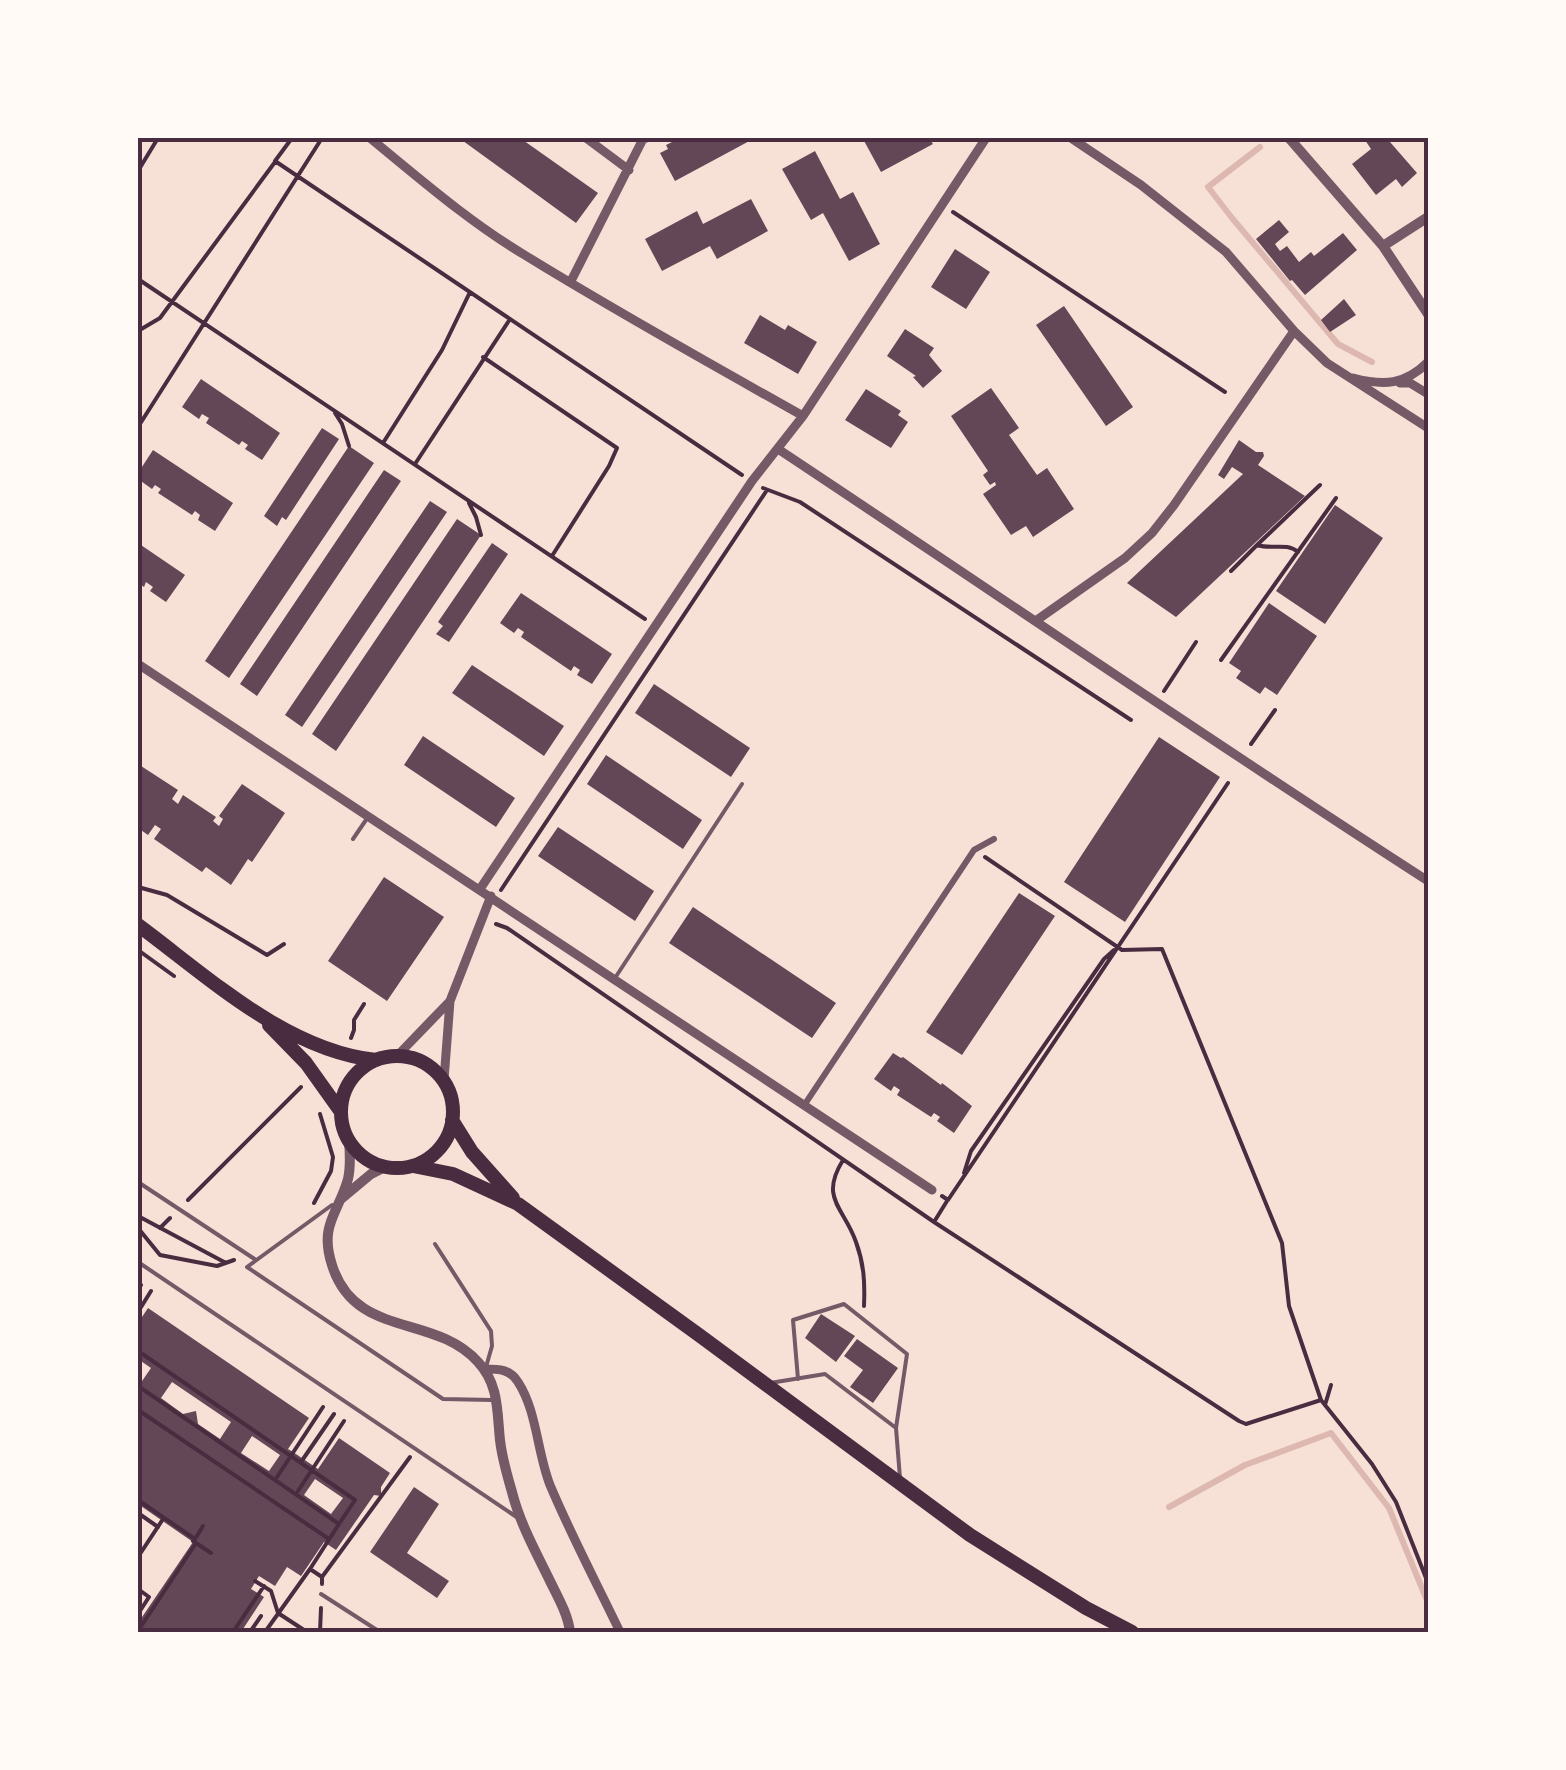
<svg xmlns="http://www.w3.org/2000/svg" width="1566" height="1770" font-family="Roboto,sans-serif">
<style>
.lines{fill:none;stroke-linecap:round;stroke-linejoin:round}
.stream{stroke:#dcb8b0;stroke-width:6}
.building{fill:#644757;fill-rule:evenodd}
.path{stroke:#4a2c40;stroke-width:4}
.service{stroke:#755966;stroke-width:4}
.pedestrian{stroke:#755966;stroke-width:6}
.minor{stroke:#755966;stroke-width:9}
.tertiary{stroke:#755966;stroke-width:10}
.primary{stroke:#4a2c40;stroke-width:14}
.neatline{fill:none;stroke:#4a2c40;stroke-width:4}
</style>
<rect width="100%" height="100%" fill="#f7e1d7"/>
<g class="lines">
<!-- stream -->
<path class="stream" d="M1260,147l-52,40 24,31 106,126 34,18
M1169,1507l76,-42 86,-32 58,75 39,95"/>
</g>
<!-- building -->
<path class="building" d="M459,138h61l78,55 -22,30z
M680,138h75l-80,43 -15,-28 8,-4 -2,-4z
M866,138h63l4,6 -52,28 -18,-33z
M1368,138h27l-5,4 27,31 -15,14 -6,-8 -20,16 -24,-31 19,-15 -6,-9z
M815,151l25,48 13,-7 27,52 -31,17 -26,-48 -12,7 -29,-51z
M751,199l17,32 -51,28 -7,-13 -48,25 -17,-32 52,-28 6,13z
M1279,220l10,12 -14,12 5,7 7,-5 12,16 12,-10 3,4 29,-23 14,17 -52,45 -13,-15 -2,1 -34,-42z
M955,249l35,23 -24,37 -35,-22z
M1344,299l12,16 -26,17 -9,-12z
M1064,306l69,101 -27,19 -70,-101z
M760,315l25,15 3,-5 29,17 -19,32 -54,-31z
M905,329l29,19 -5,7 13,16 -19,17 -10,-11 3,-1 -29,-20z
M201,379l79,54 -18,27 -17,-11 3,-4 -6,-4 -3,4 -33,-22 3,-5 -7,-4 -3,5 -17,-12z
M991,388l28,40 -10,7 28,40 10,-7 27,41 -41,28 -7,-11 -15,9 -28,-41 13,-9 -1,-3 -5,3 -7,-10 5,-4 -37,-55z
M866,389l35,22 -3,4 10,7 -17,26 -46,-28z
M322,428l17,11 -53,81 -4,-3 -5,9 -13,-10z
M1239,440l17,12h7l1,4 -6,9 47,31 -129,121 -49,-34 116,-109 -11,-7 -8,12 -6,-4z
M349,446l25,17 -145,215 -24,-17z
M153,450l80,53 -18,28 -17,-11 2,-5 -5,-4 -3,4 -34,-22 3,-4 -6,-4 -3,4 -14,-10v-6z
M384,470l17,11 -144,215 -17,-12z
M430,501l17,11 -145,215 -17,-12z
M1335,505l48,33 -58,86 -49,-33z
M457,519l24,16 -145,216 -24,-17z
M138,543l47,32 -19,27 -16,-11 3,-4 -7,-5 -2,5 -6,-4z
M492,543l16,11 -59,88 -13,-8 7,-8 -5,-4z
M521,593l91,61 -20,30 -15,-9 3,-5 -6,-4 -3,5 -50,-34 3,-5 -6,-4 -4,5 -14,-10z
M1269,603l48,33 -40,59 -12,-8 -5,7 -24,-16 5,-7 -12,-8z
M472,665l92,61 -20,30 -92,-63z
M654,684l96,64 -19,29 -96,-64z
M423,736l92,62 -19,29 -92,-62z
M1159,737l61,40 -95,145 -61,-40z
M606,755l96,65 -19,29 -96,-65z
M138,764l40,26 -6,9 6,5 5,-9 33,22 -3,4 6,5 4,-7 -4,-3 23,-32 43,29 -33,49 -4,-3 -17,26 -25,-18 -4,5 -48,-33 7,-10 -6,-4 -7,10 -10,-7z
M558,827l96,64 -19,30 -97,-65z
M384,877l60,40 -57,84 -59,-40z
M1019,893l36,23 -93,139 -36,-23z
M693,907l143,96 -24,35 -143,-95z
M893,1053l8,5 2,-1 38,28 1,-2 30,23 -18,27 -17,-12 3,-4 -6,-4 -3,4 -34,-22 3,-5 -6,-4 -3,5 -17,-12z
M148,1308l161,110 -21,31 5,3 25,17 21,-31 51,35 -9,14v9l-7,-1 -38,55 -12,-8 -23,34 -14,-9 -12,19 -16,-10 -8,13 13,8 -23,35h-103v-9l55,-81 -55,-38v-122l2,2 11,-16 -13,-9v-36zM172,1382l59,40 -11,17 -22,-15 -2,-13 -13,3 -22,-16zM252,1436l28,19 -11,16 -28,-18zM315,1479l28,19 -12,16 -27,-19z
M821,1314l34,22 -19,26 -31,-24z
M857,1339l41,29 -25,35 -23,-16 13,-17 -19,-14z
M414,1487l25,17 -32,49 42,28 -12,17 -67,-46z"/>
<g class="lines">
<!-- path -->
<path class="path" d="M292,138l-17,23 467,314
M138,171l20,-33
M953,212l272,180
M138,279l507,340
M138,331l22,-13 115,-156
M483,357l134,91 -8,18 -57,90
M335,413l7,11 7,22
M138,427l184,-289
M383,443l59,-93 28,-58
M415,464l95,-145
M763,488l37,14 331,218
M469,503l7,14 5,18
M1257,545l63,-60
M1231,571l26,-26c15,5 29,-3 41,7
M1221,660l115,-162
M1164,691l32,-49
M1251,744l24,-34
M985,857l137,93 40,-1 120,294 7,63 32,94
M138,887l29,8 100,60 17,-11
M501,890l266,-400
M496,924l11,4 427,294 305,199 7,3 75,-24 51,64 24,38 32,81
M138,950l36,26
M351,1038l3,-8v-10l10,-16
M843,1160c-24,39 1,47 13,82 8,22 9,40 8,64
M964,1173l7,-22 133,-192 10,-9
M942,1196l6,4 280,-417
M188,1200l113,-113
M314,1203l17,-32 2,-14 -13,-43
M138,1216l88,47
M934,1222l13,-21
M138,1228l22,27 57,11 17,-6
M160,1228l10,-10
M138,1290l3,-5
M138,1312l13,-21
M138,1351l217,149 -16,24 -201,-138
M1325,1405l6,-20
M138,1410l191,129
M301,1462l33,-48
M277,1477l46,-70
M298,1491l46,-70
M138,1500l57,39 -2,2 18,12
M138,1513l20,14
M195,1539l8,-13
M138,1557l25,-38
M310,1569l29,-45
M255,1581l16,10 7,22 29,19
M322,1584v-7l88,-120
M138,1589l11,8 -11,17
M138,1631l58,-88
M233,1632l31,-46
M250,1632l11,-16
M265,1632l45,-63 12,8
M320,1632l1,-24"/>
<!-- service -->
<path class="service" d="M353,839l15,-22
M615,978l127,-194
M138,1182l118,78
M332,1205l-85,62 196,132 49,1
M435,1244l56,87 1,15 -6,21
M138,1262l380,256
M798,1379l-5,-59 51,-16 63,50 -11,74
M770,1383l55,-9 71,54 4,50
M321,1594l59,38"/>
<!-- pedestrian -->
<path class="pedestrian" d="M805,1104l169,-254 20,-11"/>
<!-- minor -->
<path class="minor" d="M370,138c49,40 98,83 153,116 92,57 186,109 280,162
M586,138l43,32
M1071,138l70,47 85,67 68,79 33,32 101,65
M571,281l72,-142 4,-1
M1353,378c31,8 52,7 75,-16
M1400,383h10l18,11
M778,449c217,144 431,291 650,432
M1037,620l88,-62 27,-25 22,-28 120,-174
M138,664l794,526
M480,889l272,-408 51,-65 183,-278
M397,1056l53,-55
M444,1080l6,-79 41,-105
M485,1369c14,0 25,0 33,13 19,29 19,70 32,103 21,50 47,99 70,147"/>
<!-- tertiary -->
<path class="tertiary" d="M1289,138l94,108 45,68
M1383,246l45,-29
M349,1141c1,12 2,25 -1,38 -10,35 -29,46 -16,86 23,74 102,48 146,97 21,22 19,50 22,78 2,18 7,35 12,52 8,32 25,62 39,91 8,16 17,32 19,49
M341,1199l30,-25 14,-7"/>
<!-- primary -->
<path class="primary" d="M138,925c69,51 149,126 238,135
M269,1025l37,38 35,49
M341 1112a56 56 0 1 1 112 0a56 56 0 1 1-112 0Z
M452,1120l20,32 41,46
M413,1166l40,8 65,30 181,131 271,200 116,73 46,24"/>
</g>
<!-- border -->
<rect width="1566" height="1770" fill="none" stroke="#fffaf5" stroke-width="280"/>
<rect x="140" y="140" width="1286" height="1490" class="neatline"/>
</svg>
